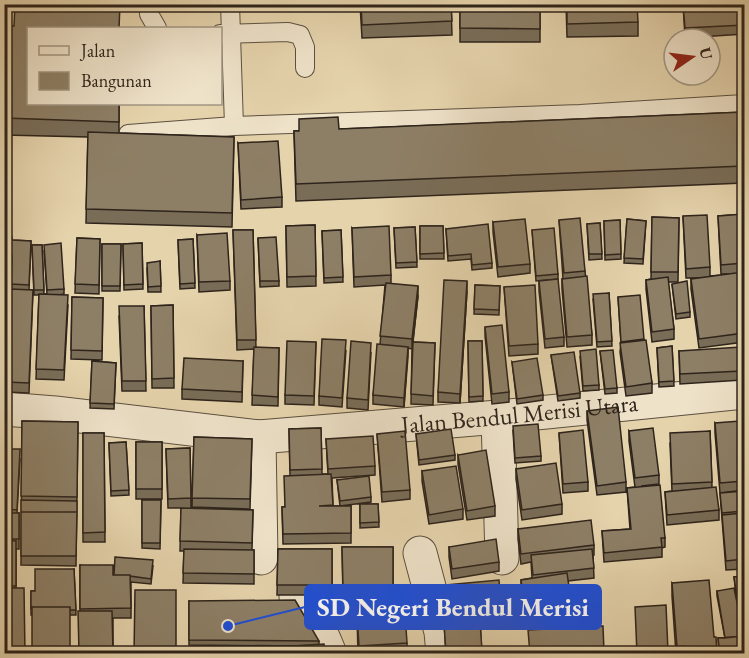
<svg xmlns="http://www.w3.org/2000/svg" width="749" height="658" font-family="'EB Garamond',serif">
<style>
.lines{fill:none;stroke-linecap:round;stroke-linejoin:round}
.lane-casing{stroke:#5c503f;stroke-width:20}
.street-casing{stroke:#5c503f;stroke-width:35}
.lane{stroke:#eee2c9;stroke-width:18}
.street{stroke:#eee2c9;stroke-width:33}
.wall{fill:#796d58;stroke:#2e241b;stroke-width:1.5}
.shaded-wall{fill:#635947;stroke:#2e241b;stroke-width:1.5}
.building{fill:#8d7f66;stroke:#2e241b;stroke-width:1.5}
.labels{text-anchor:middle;stroke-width:5;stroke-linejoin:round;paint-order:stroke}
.street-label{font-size:24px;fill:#2e241b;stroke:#eee2c9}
.leader{fill:none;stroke:#1d4ed8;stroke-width:2}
.callout-dot{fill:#1d4ed8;stroke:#eee2c9;stroke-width:2}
.callout{fill:#1d4ed8;stroke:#1d4ed8;stroke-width:2}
.callout-label{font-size:26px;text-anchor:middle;font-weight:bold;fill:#fff}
</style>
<rect width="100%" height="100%" fill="#e5d3ac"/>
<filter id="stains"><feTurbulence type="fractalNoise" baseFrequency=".00333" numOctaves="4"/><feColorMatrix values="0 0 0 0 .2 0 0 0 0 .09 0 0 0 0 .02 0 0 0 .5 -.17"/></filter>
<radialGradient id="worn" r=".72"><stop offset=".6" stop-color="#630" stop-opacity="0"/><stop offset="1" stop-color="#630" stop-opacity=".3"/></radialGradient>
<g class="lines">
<!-- lane casing -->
<g class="lane-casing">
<path id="lane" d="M149,4v10l8,14
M230,4l4,122 346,-12 164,-10
M220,34l68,-2 12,3 5,12v21
M128,134l106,-8"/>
</g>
<!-- street casing -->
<g class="street-casing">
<g id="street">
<path id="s1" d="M4,409l51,4 204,24 239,-20 246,-25"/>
<path d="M498,417l4,141"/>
<path d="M259,437l2,121"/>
<path d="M420,553l21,79 2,22"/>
<path d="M296,597c18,16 25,35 34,57"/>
</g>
</g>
<!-- lane -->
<use href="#lane" class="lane"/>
<!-- street -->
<use href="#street" class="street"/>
</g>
<!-- wall -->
<path class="wall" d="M360,4h91l1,31 -90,3z
M460,4h80v38h-80z
M566,4l72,18v14l-71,1z
M683,4h61v30l-59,4z
M4,26l115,78v29l115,4 -2,90 -146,-4 2,-86 -84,-2z
M744,112v71l-448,18 -2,-70z
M238,143l44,54v10l-41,2z
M744,214v59h-1l1,11v58l-45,6 -8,-59v-10l11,-1h-16l-3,-62 27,51v9l23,-2h-12l-3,-58z
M652,217l27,1 -1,64h-10l6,47v10l-22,3 -6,-53v-9l5,-1z
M627,219l19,2 -3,43 -19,-1z
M559,220l26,51 7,64v10l-25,2 -5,-58v-10h1z
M620,220l1,39 -16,1 -1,-39z
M493,222l37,42v9l-32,4 -5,-45z
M600,223l2,36 -13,1 -2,-36z
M315,225l1,61 -29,1 -1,-61z
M420,226h23l1,33h-24z
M415,227l2,40 -21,1 -2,-40z
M352,228l39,47v9l27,12 -5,46 22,1 -2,62 -22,-1 1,-55 -4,-1 -4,59 -31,-3v-9l7,-50 5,-60 -31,2z
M446,229l46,34v5l-20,2 -1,-11 -23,2z
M233,230h20l3,118h23l-1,58 -26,-1 2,-56 -17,1z
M341,230l2,52 -19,1 -2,-52z
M532,230l26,44v5l-22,2z
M197,235l33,46v9l-31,2z
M4,237l8,3 19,1 -2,49h4l-4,103 -23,-1v-8h-2v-87h6l2,-34 -2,29 -6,-1z
M77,238l23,1 -1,55 -24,-1z
M258,238l21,43v5l-19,1z
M193,239l2,49 -15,1 -2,-49z
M142,243l1,46 -19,1 -1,-46z
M102,244h19l-1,47h-18z
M32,245h10l2,49h3l-3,-44 20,39v5l-5,1 9,10 -4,75 -28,-1 3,-84h-5z
M160,261l1,31h-13l-1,-24z
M539,281l25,56v9l-19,2 -6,-57z
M672,284l18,28v5l-14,2z
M475,285l25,1 -1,29 -25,-1z
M504,287l34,57v10l-29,2z
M467,291l-7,112 -22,-1v-10z
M609,293l3,53 -15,1 -4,-48z
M72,297l31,1 -1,62 -31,-1z
M618,297l26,43 8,43v10l-26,3 -6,-44 1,-9z
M173,305l1,83h-22l-1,-82z
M144,306l2,85h-24l-3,-75z
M485,327l24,65v10l-17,2 -7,-68z
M468,341h14l1,60 -14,1z
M316,342l-2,63 -29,-1v-9z
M672,346l2,40 -15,1 -2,-39z
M346,350l-4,57 -23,-2v-9z
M600,351l17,37v5l-12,1z
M679,351l63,20v9l-62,4z
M371,352l-3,58 -21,-2v-10z
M551,355l29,38v5l-22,3z
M580,356l19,29v5l-16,1z
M92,361l24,2 -2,46 -24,-1z
M243,361l-1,41 -60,-3v-10z
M512,362l31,33v5l-26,4z
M587,411l39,71v10l-29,3 -10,-75z
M22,421l56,1 -2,144 -55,-1z
M715,423l29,41v26l-24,3 -5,-60z
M321,428l1,46h6l-2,-35 49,27v9l-43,3 1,28h18v37l-68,1 -1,-37h3l5,-31 -1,-47z
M513,431l28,25v5l-26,2z
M629,431l30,44v9l-17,2 23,52v9l-3,1v9l-58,5 -2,-31 28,-2 -3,-41 8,-1 -6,-46z
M710,431l2,56 7,23v10l-52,5 -2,-33 7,-1 -2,-48z
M83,433h21l1,109h-22z
M559,433l29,49v9l-25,2z
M377,434l33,56v9l-28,3z
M416,434l39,21v5l-36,5z
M194,437l58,2 -2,70 -58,-2z
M126,442l3,53 -18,1 -2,-53z
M136,442h26v57h-26z
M190,448l1,60 62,2 -1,40h2v34l-71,-1 1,-32h-4l1,-43h-13l-2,-59z
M4,449l16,10 -3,54h2v36h-3v39l-12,66z
M458,455l37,51v10l-28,4 -9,-56z
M516,469l46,35v10l-40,6 -6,-41z
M422,471l41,38v10l-34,5 -7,-43z
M337,480l34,17v5l-31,4z
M744,491v78l-18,1 -6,-77z
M142,500h19l-1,49 -18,-1z
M360,504h18l1,23 -19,1z
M518,529l76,16v10h-1l1,23 -26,3 3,20v10l-46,7 -4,-29v-9l11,-2 -1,-16 -10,2 -3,-25z
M342,547h51v49l-50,1z
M449,547l50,15v9l-47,8 -3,-22z
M278,549h54v46h-55z
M80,565l33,10 40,-9 -2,18 -20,-2v36h-18v36h-34l1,-43z
M74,569l2,46h-45v-24h4z
M744,576v43l-5,1 5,34h-25l-1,-16h7l-8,-42v-5l20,12 -3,-26z
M672,583l42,54 3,17h-41l-4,-58z
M446,585l55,21v10l-53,5z
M189,601l130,40v4l-24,1 -106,-1z
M357,615l50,28v10l-49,1z
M480,621l2,33h-36l-2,-31z"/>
<!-- shaded-wall -->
<path class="shaded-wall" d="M467,281v10l-7,112v-9z
M418,286v10l-6,53v-10z
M408,347v10l-4,50v-9z"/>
<!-- building -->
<path class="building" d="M15,4h105l-1,24h-91v76h91v18l-115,-4v-92h10z
M361,4h90l1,17 -90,4z
M460,4h80v25l-80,-1z
M567,4h70l1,18 -71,2z
M683,4h61v21l-59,3z
M744,112v54l-448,18 -2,-53h5v-12l39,-2 1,12z
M88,132l146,5 -2,76 -146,-4z
M278,141l4,56 -41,3 -3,-57z
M744,214v49l-23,2 -3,-49z
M707,215l3,52 -24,2 -3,-53z
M652,217l27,1 -1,54h-27z
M580,218l5,53 -21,2 -5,-53z
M525,219l5,45 -32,3 -5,-45z
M627,219l19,2 -3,38 -19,-1z
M620,220l1,34 -16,1 -1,-34z
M600,223l2,31h-13l-2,-30z
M488,224l4,39 -20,2 -1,-11 -23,2 -2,-27z
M315,225l1,51 -29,1 -1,-51z
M389,226l2,49 -37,2 -2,-49z
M420,226h23l1,27 -24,1z
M415,227l2,35 -21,1 -2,-35z
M554,228l4,46 -22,2 -4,-46z
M233,230h20l3,110h-19z
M341,230l2,47 -19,1 -2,-47z
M227,233l3,48 -31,1 -2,-47z
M4,237h8v3l19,1 -2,44 -18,-1 1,-29 -2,31h-6z
M276,237l3,44h-19l-2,-43z
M77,238l23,1 -1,46 -24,-1z
M193,239l2,44 -15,1 -2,-44z
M61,243l3,46 -17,1 -3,-45z
M142,243l1,41 -19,1 -1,-41z
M102,244h19l-1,42h-18z
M32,245h10l2,45h-10z
M160,261l1,25 -13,1 -1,-24z
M743,272l1,12v49l-45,6 -8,-60z
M587,276l5,59 -25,2 -5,-58z
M668,277l6,52 -22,3 -6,-52z
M558,279l6,58 -19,2 -6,-58z
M444,280l23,1 -7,113 -22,-2z
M687,281l3,31 -14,2 -4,-30z
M386,283l32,3 -6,53 -32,-3z
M475,285l25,1 -1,24 -25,-1z
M535,285l3,59 -29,2 -5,-59z
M10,289l23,1 -4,93 -23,-1v-8h-2v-77h6z
M609,293l3,48 -15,1 -4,-48z
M39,294l29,1 -4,75 -28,-1z
M640,295l4,44 -23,3 -3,-45z
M72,297l31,1 -1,53 -31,-1z
M173,305l1,73 -22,1 -1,-73z
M119,306h25l2,75h-24z
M502,325l7,67 -17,2 -7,-67z
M322,339l24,1 -4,58 -23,-2z
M646,340l6,43 -26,4 -6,-44z
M287,341l29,1 -2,54 -29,-1z
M351,341l20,2 -3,57 -21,-2z
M468,341h14l1,55 -14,1z
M413,342l22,1 -2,53 -22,-2z
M377,344l31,3 -4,51 -31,-3z
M672,346l2,35 -15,1 -2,-34z
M254,347l25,1 -1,49 -26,-2z
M741,347l1,24 -62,3 -1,-23z
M596,349l3,36 -16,1 -3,-35z
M613,350l4,38 -12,1 -5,-38z
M574,352l6,41 -22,3 -7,-41z
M184,358l59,3 -1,31 -60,-3z
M537,358l6,37 -26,4 -5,-37z
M92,361l24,2 -2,41 -24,-1z
M618,407l8,75 -29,4 -10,-75z
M22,421l56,1 -1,75 -56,-1z
M740,421l4,43v17l-24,2 -5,-60z
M538,424l3,32 -26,2 -2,-32z
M321,428l1,41 -32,1 -1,-41z
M653,428l6,47 -24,3 -6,-47z
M451,429l4,26 -36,5 -3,-26z
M583,430l5,52 -25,2 -4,-51z
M405,431l5,59 -28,2 -5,-58z
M710,431l2,51 -40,2 -2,-51z
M83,433h21l1,99 -22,1z
M373,436l2,30 -47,3 -2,-30z
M194,437l58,2 -2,60 -58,-1z
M126,442l3,48 -18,1 -2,-48z
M136,442h26v47h-26z
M190,448l1,50 -23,1 -2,-50z
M4,449h16l-3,61 -13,-1z
M486,450l9,56 -28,5 -9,-56z
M556,463l6,41 -40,6 -6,-41z
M456,466l7,43 -34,6 -7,-44z
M331,474l2,31 -14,1h32v27l-68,1 -1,-27h3l-1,-31z
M369,476l2,21 -31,4 -3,-21z
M660,485l5,53h-4l1,9 -58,6 -2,-22 29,-2 -4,-41z
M716,487l3,23 -52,5 -2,-23z
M744,491v20l-22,2 -2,-20z
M21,500l56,1v16v-5h-56z
M142,500h19l-1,43h-18z
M360,504h18l1,18 -19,1z
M181,508l72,2 -1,33 -72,-2z
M21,512h56l-1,44h-55z
M4,513h15v26h-15z
M744,513v46l-18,2 -4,-46z
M591,520l3,25 -73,9 -3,-25z
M496,539l3,23 -47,7 -3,-22z
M4,540l12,1v45h-12z
M342,547h51v40h-50z
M184,549l70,1v24l-71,-1z
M278,549h54v36h-55z
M592,549l2,19 -61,7 -2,-20z
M115,557l38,3 -2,19 -21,-3v-1h-16z
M80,565h33v10h17l1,33 -51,1z
M35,569h39l2,41h-6v-3h-38v3l-1,-1v-18h4z
M567,573l4,28 -46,7 -4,-28z
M744,576v38l-6,1 4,21 -17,2 -8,-47 17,-3 5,24 -5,-35z
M499,580l2,26 -53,5 -2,-26z
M709,580l5,57h2l1,17h-33v-8l-7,1 -5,-64z
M4,588h20l1,66h-21z
M135,590h41v64h-42z
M295,600l24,41 -130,-1v-39z
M666,605l2,47 -31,2 -2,-47z
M32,607h38v47h-38z
M78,611h34l1,42h-34z
M405,613l2,30 -48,3 -2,-31z
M480,621l2,30 -36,3 -2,-31z
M603,626l1,26 -20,2h-54l-2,-24z
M744,636v18h-24l-2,-16z
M324,644l1,10h-47l-1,-7z"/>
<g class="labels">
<!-- street labels -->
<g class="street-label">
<text dy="8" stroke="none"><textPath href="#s1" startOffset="518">Jalan Bendul Merisi Utara</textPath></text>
</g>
</g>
<!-- callouts -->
<path class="leader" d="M228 626L305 607"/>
<circle class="callout-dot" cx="228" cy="626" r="6"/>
<rect class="callout" x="305" y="585" width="296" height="44" rx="6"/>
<g class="callout-label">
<text x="453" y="616">SD Negeri Bendul Merisi</text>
</g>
<!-- margin -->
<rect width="749" height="658" fill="none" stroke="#e5d3ac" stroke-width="24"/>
<rect x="6" y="6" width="737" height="646" fill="none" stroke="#2e241b" stroke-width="3"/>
<rect x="12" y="12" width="725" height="634" fill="none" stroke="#2e241b" stroke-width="1.5"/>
<!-- legend -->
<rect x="27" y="27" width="195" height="78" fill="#eee2c9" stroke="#a19683" stroke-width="1.5"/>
<rect x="39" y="46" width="30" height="9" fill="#eee2c9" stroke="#a19683" stroke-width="1.5"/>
<text x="81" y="57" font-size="18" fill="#2e241b">Jalan</text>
<rect x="39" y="72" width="30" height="18" fill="#8d7f66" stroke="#a19683" stroke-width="1.5"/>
<text x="81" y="87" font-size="18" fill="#2e241b">Bangunan</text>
<!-- north arrow -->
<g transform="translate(692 57) rotate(76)"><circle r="28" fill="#eee2c9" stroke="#a19683" stroke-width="1.5"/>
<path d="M0-4.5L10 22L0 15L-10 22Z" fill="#8f2418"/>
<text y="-9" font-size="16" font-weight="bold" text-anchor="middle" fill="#2e241b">U</text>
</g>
<rect width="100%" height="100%" filter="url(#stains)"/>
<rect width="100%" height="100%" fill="url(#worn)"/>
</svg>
